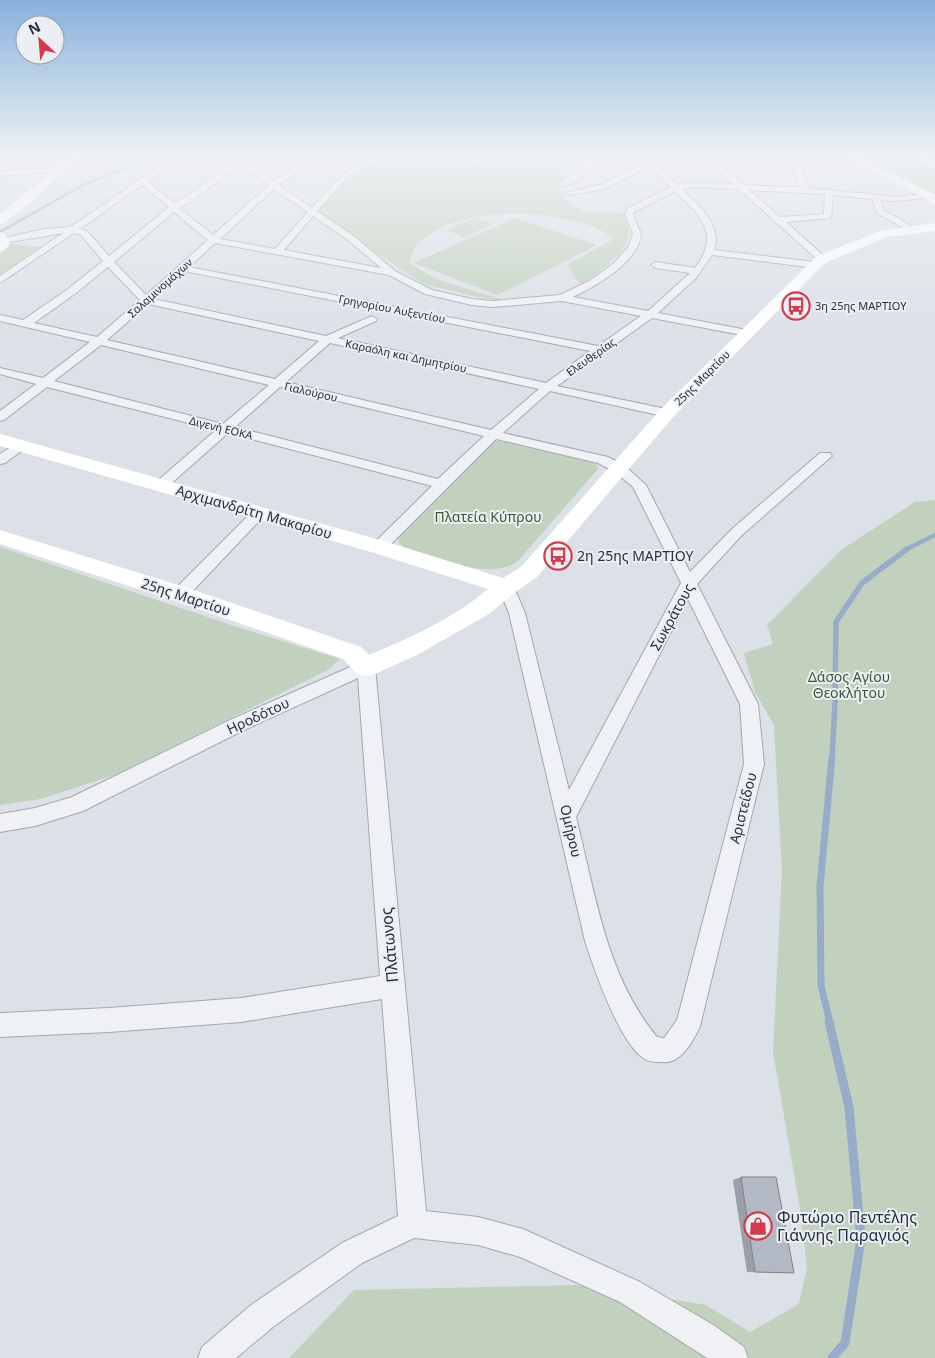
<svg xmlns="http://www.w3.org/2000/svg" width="935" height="1358" font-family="'Noto Sans',sans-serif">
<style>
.green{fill:#c1d1bd}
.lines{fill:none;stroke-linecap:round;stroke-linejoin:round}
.stream-far4{stroke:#96acc8;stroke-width:2.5}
.stream-far3{stroke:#96acc8;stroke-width:4.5}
.stream-far2{stroke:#96acc8;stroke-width:5.5}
.stream-far1{stroke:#96acc8;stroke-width:7}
.stream{stroke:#96acc8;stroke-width:9}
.street-casing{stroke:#a2a7b1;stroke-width:2}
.street{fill:#eff1f5;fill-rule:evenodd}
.secondary{fill:#fff;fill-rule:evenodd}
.wall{fill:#9a9fa9}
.building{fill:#b3b9c4;stroke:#7d8289}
.labels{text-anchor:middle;stroke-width:4;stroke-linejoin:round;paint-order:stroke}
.far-street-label{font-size:11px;fill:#262d3d;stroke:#ebeff4}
.far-poi-label{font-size:11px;fill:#262d3d;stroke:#ebeff4;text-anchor:start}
.street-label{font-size:14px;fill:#262d3d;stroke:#ebeff4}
.park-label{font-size:14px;fill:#385933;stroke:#ebeff4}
.poi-label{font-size:14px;fill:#262d3d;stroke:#ebeff4;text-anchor:start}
.near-street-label{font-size:16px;fill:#262d3d;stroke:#ebeff4}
.near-poi-label{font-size:16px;fill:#262d3d;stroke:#ebeff4;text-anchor:start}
</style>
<rect width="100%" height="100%" fill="#dce0e7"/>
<!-- green -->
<path class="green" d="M388,155h181l4,3 -1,8 -13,5 10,7 -12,6 3,2 3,13 21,13 39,1c2,6 7,16 6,22 -2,20 -33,38 -48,50l-8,-10 -5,-11 47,-25c-7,-4 -15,-11 -23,-13 -50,-17 -131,-21 -173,16 -5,5 -8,15 -10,21l27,16 70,22 -24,-3 -58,-14 -110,-72c25,-27 42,-40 74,-57z
M855,155h54l26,12v24l-8,1z
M475,218l18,6 -29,13 -18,-7z
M515,218l82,27 -99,50 -84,-32z
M11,244l29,3 -40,27v-19z
M495,441l11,1 86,20 5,3 1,4 -80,92c-28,21 -81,-4 -113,-13l-6,-5 -1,-4 7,-9 85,-87z
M935,500v858h-646l65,-68 227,-5 125,20 44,27 49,-28 8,-37 -7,-58 -27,-157 9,-181 -8,-146 -19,-33 -11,-39 29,-9 -6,-19 74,-75 74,-48z
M0,547l231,78 109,34 -12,11 -211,104 -76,25 -41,6z"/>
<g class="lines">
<!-- stream-far4 -->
<path class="stream-far4" d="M0,232l83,-47 50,-20 4,-5 -4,-5"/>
<!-- stream-far3 -->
<path class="stream-far3" d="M905,550l30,-15"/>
<!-- stream-far2 -->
<path class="stream-far2" d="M832,759l3,-56 1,-81 26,-39 45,-34"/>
<!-- stream-far1 -->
<path class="stream-far1" d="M830,1023l-9,-38 -1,-99 12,-129"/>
<!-- stream -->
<path class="stream" d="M829,1022l20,85 12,132 -16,104 -13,15"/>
<!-- street casing -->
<g class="street-casing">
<path id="street" d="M177,155h9l-39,26 27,22 19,-11 41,-31 -8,-6h9l4,3 4,-3h8l-7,6 30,20 38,-26h9l-42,30 33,23c18,-21 44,-53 74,-53l-38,22 -31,34 38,26 40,34 37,19 40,9 20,2 68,-6 31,-15 23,-17 15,-17 4,-12 -8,-20 3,-6 43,-21 -22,-20 -45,22 -35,6 -4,-2 34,-8 46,-22 -9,-8h8l34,30 16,-2 40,1 -36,-29h9l37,30 56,2 -5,-15 -10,-17h8l10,17 5,16 87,9 40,-4v4l-40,4 -15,-1 4,10 29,17 1,2 -4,3 -33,-19 -5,-14 -39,-4 -2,23 -45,4 39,35v4h-6l-80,-72 -45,-2 -12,2c16,16 41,36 32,61l101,12 5,3 -5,3 -103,-13 -16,23 -38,35 89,17 5,3 -1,2 -4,1 -95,-18 -95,68 114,24 2,3 -2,3 -4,1 -117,-26 -47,42 105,24 17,9 21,19 44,87 42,-43 88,-76h10l2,3 -90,79 -45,49 61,120 6,60 -64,262c-7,16 -20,39 -39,36 -6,0 -13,0 -18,-4 -24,-17 -49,-89 -58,-117l-76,-328 -11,-26 2,-4 6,-1 6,1 13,30 44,177 112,-207 -48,-96 -18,-15 -17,-9 -102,-24 -112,112h-10l-2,-4 2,-4 58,-57 -204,-53 -63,56 -5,1 -7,-4 2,-3 61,-53 -169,-43 -43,33 -4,1v-10l36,-27 -36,-10v-6l43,10 47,-36 -90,-21v-6l23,5 45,-31 35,-28 -22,-26 -7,-2 -74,50v-7l63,-43 -59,10 -4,-4 45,-10 25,-2zM239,165l30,20 -56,50 -34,-27 20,-12zM142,185l27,22 -60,49 -22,-25 -7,-2zM274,189l34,23 -33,37 -55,-10zM749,190l76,4 -1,20 -44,3zM675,191c26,25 46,43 20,77l-39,-6 -5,3 5,3 34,5 -42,38 -75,-14c23,-11 66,-35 68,-63l-8,-20 1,-2zM174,212l34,28 -62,55 -32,-33zM313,216l36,25 32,27 -97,-18zM215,243l174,32 36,19 47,11 20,2 70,-6 79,15 -43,30 -409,-79zM108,267l32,33 -43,37 -63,-14 42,-30zM184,271l406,80 -44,32 -208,-45 38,-17 1,-2 -5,-3 -46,20 -172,-37zM148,304l171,37 -44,38 -168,-39zM330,343l209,46 -48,41 -205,-48zM101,345l168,40 -46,39 -169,-43zM280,387l204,49 -46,43 -203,-52zM688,599l52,105 4,60 -67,256 -13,18 -7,-1c-51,-61 -62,-145 -81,-220z
M475,155h8l-3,12 -7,-2z
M585,155h8l-3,16c-9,6 -19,16 -30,15v-4l23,-14z
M60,167l4,2 -1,2 -63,5v-4z
M19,442l6,4 -1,3 -19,14 -5,1v-10z
M258,509l5,2 2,3 -2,3 -77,81 -6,2 -6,-2 -2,-4 2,-4 79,-79z
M366,660l6,2 3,5 51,544 52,6 45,12 117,53 75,44 29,21 4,11h-41l-87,-56 -100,-45 -42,-12 -64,-7 -52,25 -89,64 -37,31h-38l4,-11 49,-42 91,-62 56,-27 -16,-217 -141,23 -132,10 -109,5v-24l109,-5 132,-10 139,-22 -22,-298 -114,52 -161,81 -48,15 -35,6v-18l35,-6 37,-11 158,-77z"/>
</g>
<!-- street -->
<use href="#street" class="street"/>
<!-- secondary -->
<path class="secondary" d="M75,155h12l-23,16 -33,31 -27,21 -4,1v-10c26,-19 48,-42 75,-59z
M843,155h13l79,40v9z
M910,155h13l12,6v7z
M935,223v8l-48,6 -60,25 -7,6 -147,149 -136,160 -23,16 -25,21 -72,41 -42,19 -9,2 -9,-2 -14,-15 -171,-59 -172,-56v-14l188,58 173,59 8,8c41,-17 85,-37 119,-66l-117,-37 -371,-106v-12l387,108 116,36 18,-11 140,-158 156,-153 63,-25z
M0,232l4,1 6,10 -5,7 -5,1z"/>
</g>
<!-- wall -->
<path class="wall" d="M741,1177l53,96 -47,-1 -14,-92z"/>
<!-- building -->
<path class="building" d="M741,1177h35l18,96 -39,-1z"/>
<!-- sky -->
<linearGradient id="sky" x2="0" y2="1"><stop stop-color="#87b1db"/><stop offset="0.45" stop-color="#eff1f4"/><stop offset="1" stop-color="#eff1f4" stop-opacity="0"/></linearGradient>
<rect width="935" height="345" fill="url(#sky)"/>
<!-- icons -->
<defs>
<g id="bus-ring" transform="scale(1.4375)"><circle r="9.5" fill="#ebeff4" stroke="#d13c4c" stroke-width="1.5"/><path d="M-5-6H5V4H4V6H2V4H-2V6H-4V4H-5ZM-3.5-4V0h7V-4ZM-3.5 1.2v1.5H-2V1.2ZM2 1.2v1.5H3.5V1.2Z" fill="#d13c4c"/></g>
<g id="shop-ring" transform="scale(1.4375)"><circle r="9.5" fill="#ebeff4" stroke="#d13c4c" stroke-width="1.5"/><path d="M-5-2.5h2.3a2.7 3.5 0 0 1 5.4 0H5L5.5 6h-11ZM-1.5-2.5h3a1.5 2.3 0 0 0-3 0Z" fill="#d13c4c"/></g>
</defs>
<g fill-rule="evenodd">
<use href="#bus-ring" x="796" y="306"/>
<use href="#bus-ring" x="558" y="556"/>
<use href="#shop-ring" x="758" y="1226"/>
</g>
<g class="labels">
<!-- far-street labels -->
<g class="far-street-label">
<text transform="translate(160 288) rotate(-42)" y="4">Σαλαμινομάχων</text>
<text transform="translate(392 309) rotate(11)" y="4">Γρηγορίου Αυξεντίου</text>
<text transform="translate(406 356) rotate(12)" y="4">Καραόλη και Δημητρίου</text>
<text transform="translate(591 357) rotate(-35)" y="4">Ελευθερίας</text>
<text transform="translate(702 378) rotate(-45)" y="4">25ης Μαρτίου</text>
<text transform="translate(311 392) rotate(13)" y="4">Γιαλούρου</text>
<text transform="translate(221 428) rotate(14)" y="4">Διγενή ΕΟΚΑ</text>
</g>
<!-- far-poi labels -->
<g class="far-poi-label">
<text x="815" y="310">3η 25ης ΜΑΡΤΙΟΥ</text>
</g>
<!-- street labels -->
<g class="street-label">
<text transform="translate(254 512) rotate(16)" y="5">Αρχιμανδρίτη Μακαρίου</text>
<text transform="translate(186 597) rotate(18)" y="5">25ης Μαρτίου</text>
<text transform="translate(672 617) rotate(-61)" y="5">Σωκράτους</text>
<text transform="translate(258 716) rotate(-25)" y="5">Ηροδότου</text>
<text transform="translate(743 808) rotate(-76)" y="5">Αριστείδου</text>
<text transform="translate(571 831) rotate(77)" y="5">Ομήρου</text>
</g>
<!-- park labels -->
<g class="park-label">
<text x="488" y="522">Πλατεία Κύπρου</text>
<text x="849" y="682">Δάσος Αγίου<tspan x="849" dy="16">Θεοκλήτου</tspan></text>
</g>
<!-- poi labels -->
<g class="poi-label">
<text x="577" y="561">2η 25ης ΜΑΡΤΙΟΥ</text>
</g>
<!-- near-street labels -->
<g class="near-street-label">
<text transform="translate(389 945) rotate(-95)" y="6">Πλάτωνος</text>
</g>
<!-- near-poi labels -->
<g class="near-poi-label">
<text x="777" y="1223">Φυτώριο Πεντέλης<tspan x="777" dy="18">Γιάννης Παραγιός</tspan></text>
</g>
</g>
<!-- north arrow -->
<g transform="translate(40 40) rotate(334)"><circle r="24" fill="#ebeff4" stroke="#9ca1ab"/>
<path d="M0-4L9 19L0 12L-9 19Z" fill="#d13c4c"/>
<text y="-8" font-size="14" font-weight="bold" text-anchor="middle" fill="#262d3d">N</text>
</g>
</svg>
